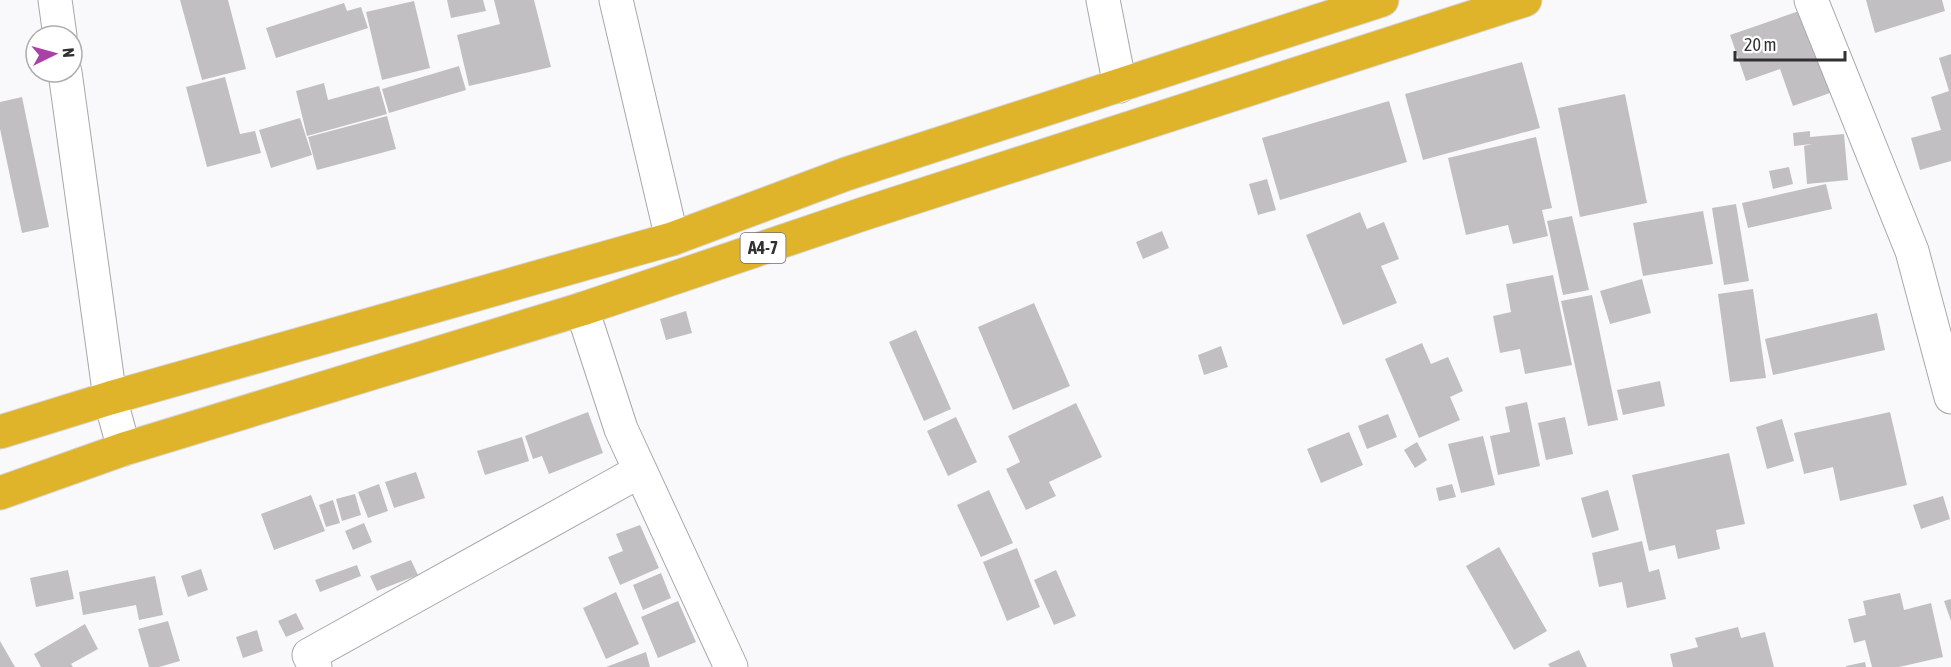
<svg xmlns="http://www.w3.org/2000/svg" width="1951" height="667" font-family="'Asap Condensed',sans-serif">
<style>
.building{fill:#c2bfc2}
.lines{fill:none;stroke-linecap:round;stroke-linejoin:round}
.minor-casing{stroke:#a8a8ab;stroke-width:35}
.highway-casing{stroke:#d6d6d6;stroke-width:35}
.minor{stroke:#fff;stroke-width:33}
.highway{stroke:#dfb42a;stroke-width:33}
.labels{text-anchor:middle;stroke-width:5;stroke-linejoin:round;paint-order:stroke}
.shield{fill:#fff;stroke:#6f6f70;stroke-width:1.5}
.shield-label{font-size:18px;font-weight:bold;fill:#313132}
</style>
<rect width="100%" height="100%" fill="#f9f9fc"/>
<!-- building -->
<path class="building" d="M180,0h48l18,69 -44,11z
M447,0h36l3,11 -35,7z
M494,0h40l17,67 -82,19 -12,-51 43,-11z
M1866,0h76l3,11 -70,22z
M414,1l16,67 -48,12 -16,-68z
M344,3l3,8 14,-4 7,21 -92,30 -10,-30z
M1802,10l28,83 -37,13 -13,-37 -34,12 -16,-46z
M1951,54v107l-31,9 -9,-32 30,-8 -10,-33 18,-6 -10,-33z
M1522,62l18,66 -117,32 -18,-66z
M459,66l7,24 -77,23 -7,-24z
M225,77l15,57 15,-3 6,22 -54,14 -21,-80z
M324,83l4,17 51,-14 8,28 -80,22 -11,-45z
M1625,94l22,109 -67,14 -22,-109z
M22,97l27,130 -27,6 -22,-104v-27z
M1389,101l18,61 -127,38 -18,-62z
M387,116l9,33 -79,21 -9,-33z
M300,118l12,37 -41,13 -12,-38z
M1810,131v6l34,-3 4,46 -41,4 -3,-38 8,-2 -18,2 -1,-13z
M1536,137l16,71 -10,2 6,26 -35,8 -5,-19 -42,10 -18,-77z
M1789,167l4,17 -20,5 -4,-18z
M1267,179l9,31 -18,5 -9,-31z
M1826,184l6,25 -84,19 -6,-25z
M1736,204l13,77 -25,4 -12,-77z
M1703,211l10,53 -70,12 -10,-53z
M1360,212l7,17 17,-7 15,37 -18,7 16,37 -54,22 -37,-90z
M1572,216l17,74 -26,5 -16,-74z
M1162,231l7,17 -26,11 -7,-17z
M1553,275l19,90 -47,9 -5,-25 -20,4 -7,-37 18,-4 -5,-28z
M1642,279l9,34 -41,11 -10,-33z
M1753,289l13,89 -36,4 -12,-88z
M1592,295l26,125 -30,6 -27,-125z
M1034,303l36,83 -57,24 -35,-83z
M686,311l6,22 -26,7 -6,-21z
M1877,313l8,37 -112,25 -8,-36z
M916,330l35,79 -27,12 -35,-79z
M1422,343l9,21 17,-7 15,34 -13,6 10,23 -41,18 -34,-79z
M1221,346l7,21 -24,8 -6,-20z
M1660,381l5,25 -42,9 -6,-25z
M1527,402l13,64 -42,9 -8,-39 20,-4 -5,-25z
M1076,403l26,54 -53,25 7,14 -30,14 -20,-41 14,-7 -12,-26z
M588,412l15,41 -54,21 -7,-18 -9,3 -8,-23z
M1890,412l17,73 -67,16 -7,-34 -29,7 -10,-41z
M1388,414l9,23 -30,12 -9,-23z
M956,417l21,45 -29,14 -21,-45z
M1565,417l8,37 -27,6 -8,-37z
M1782,419l12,42 -27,8 -11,-42z
M1349,432l14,33 -42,18 -14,-34z
M1483,436l12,49 -34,8 -13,-49z
M522,437l7,24 -44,14 -8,-24z
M1417,442l10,18 -12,8 -11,-18z
M1729,453l16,71 -29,6 4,19 -42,10 -3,-14 -26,6 -17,-76z
M416,472l9,26 -31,10 -9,-26z
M379,484l9,27 -20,7 -10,-26z
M1452,484l4,13 -17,4 -3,-13z
M989,490l24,53 -32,14 -24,-52z
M1608,490l11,40 -27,8 -11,-40z
M355,494l6,21 -19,6 -6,-22z
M311,495l14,36 -51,19 -13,-36z
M1943,496l7,23 -29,10 -8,-24z
M333,500l7,23 -14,4 -7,-22z
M364,523l8,19 -19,8 -8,-19z
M640,525l19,43 -39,17 -12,-28 15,-6 -7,-17z
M1642,541l7,31 10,-3 7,30 -39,9 -5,-26 -23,5 -7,-34z
M1499,547l48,84 -33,19 -48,-84z
M1017,548l23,59 -33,14 -24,-59z
M411,560l7,15 -41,16 -7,-15z
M357,565l4,11 -41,16 -5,-12z
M201,569l7,21 -20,7 -7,-21z
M68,570l6,29 -38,8 -6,-29z
M1056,570l20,46 -22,9 -20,-45z
M661,573l10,25 -28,12 -10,-25z
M155,576l8,39 -24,5 -3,-15 -53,10 -4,-23z
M616,592l23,52 -33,15 -23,-51z
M1900,593l4,17 27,-7 12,54 -44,10h-27l-7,-27 -11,3 -6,-24 18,-4 -3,-14z
M1951,599v22l-7,-20z
M678,601l18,41 -38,16 -17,-41z
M296,613l8,16 -18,8 -8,-16z
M168,621l12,40 -21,6h-10l-11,-38z
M85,624l13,25 -27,15 2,3h-32l-7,-13z
M1738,627l3,11 24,-6 9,35h-101l-3,-13 28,-7 -3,-9z
M257,630l6,21 -20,7 -7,-21z
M0,641l15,26h-15z
M1579,650l8,17h-37l-2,-3z
M646,652l4,15h-44z
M1865,662l1,5h-20v-1z"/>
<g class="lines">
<!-- minor casing -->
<g class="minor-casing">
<path id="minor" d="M55,0l5,36
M616,0l56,239
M1103,0l17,86
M1811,0l101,251 39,146
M65,72l45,326 14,51
M582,309l39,120 110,238
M315,667l-6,-12 331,-184"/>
</g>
<!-- highway casing -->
<g class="highway-casing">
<path id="highway" d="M0,432l110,-34 562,-159 174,-65 536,-174
M0,493l124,-44 458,-140 281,-95 662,-214"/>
</g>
<!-- minor -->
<use href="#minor" class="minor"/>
<!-- highway -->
<use href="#highway" class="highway"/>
</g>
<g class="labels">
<!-- shield labels -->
<rect class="shield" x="740.5" y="233" width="45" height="30" rx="4.5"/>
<g class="shield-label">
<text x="763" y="254">A4-7</text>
</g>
</g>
<!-- north arrow -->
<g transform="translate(54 54) rotate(85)"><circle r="28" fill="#ffffff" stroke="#adadad" stroke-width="1.5"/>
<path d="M0-4.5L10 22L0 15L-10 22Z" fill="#a942a6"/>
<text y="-9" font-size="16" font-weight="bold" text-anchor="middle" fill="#313132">N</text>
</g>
<!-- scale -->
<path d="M1735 51v9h110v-9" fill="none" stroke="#313132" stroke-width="3"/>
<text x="1744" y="51" font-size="18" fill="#313132" stroke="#ffffff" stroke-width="4.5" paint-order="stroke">20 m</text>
</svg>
